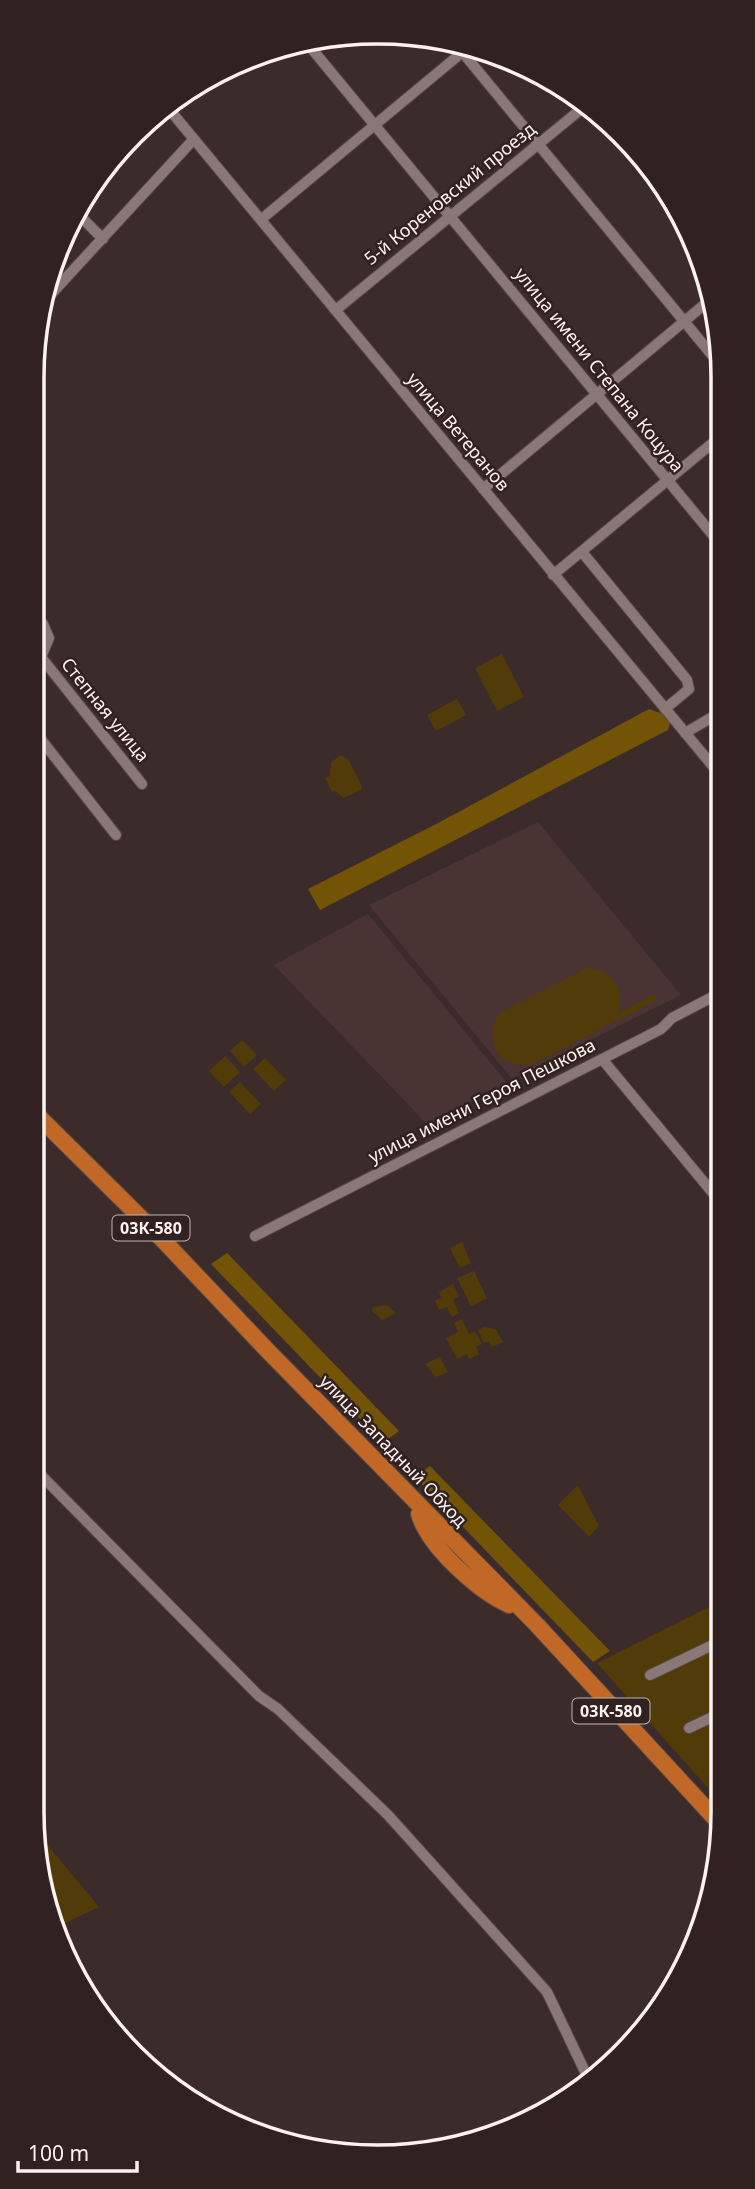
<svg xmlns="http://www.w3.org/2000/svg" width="755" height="2189" font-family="'Noto Sans',sans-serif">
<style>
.built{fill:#4a3433}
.green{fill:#513b08}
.forest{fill:#735305}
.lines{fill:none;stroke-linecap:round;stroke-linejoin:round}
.minor-casing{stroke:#574948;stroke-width:12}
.highway-casing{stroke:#574948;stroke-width:18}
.minor{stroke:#8a7877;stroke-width:10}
.highway{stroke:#c16827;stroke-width:16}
.labels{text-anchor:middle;stroke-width:5;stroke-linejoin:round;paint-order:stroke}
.shield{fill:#312221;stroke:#c0b4b3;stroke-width:2}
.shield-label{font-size:16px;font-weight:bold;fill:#fdf2f1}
.street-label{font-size:18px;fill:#fdf2f1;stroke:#312221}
.rim{fill:none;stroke:#fdf2f1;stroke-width:3.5}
</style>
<rect width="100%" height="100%" fill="#3b2c2b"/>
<!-- built -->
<path class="built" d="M538,822l143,173 -169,84 -143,-174z
M368,914l140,170 -82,39 -152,-158z"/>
<!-- green -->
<path class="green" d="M502,654l22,43 -27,14 -22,-43z
M457,699l9,16 -30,16 -9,-16z
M340,755l8,4 14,27 -1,4 -18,8 -7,-7 -4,1 -7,-14 5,-2 1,-13z
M587,968c25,2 39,22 31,45l36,-19 3,6 -130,67 -2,-3c-30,4 -41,-29 -25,-51z
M242,1040l15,15 -13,12 -14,-16z
M225,1056l15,16 -16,15 -15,-16z
M265,1058l21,22 -12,11 -21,-22z
M240,1082l21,22 -11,10 -21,-22z
M462,1242l9,21 -11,5 -10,-20z
M474,1271l13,27 -16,8 -14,-28z
M453,1284l6,12 -6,4 6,13 -7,4 -5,-10 -8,3 -4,-9 6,-3 -2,-6z
M387,1305l9,8 -14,7 -10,-9 1,-4z
M462,1319l7,15 6,-3 7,13 -6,3 3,7 -10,5 -2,-5 -10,5 -11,-21 12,-6 -4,-9z
M484,1327l12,2 7,13 -11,5 -3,-6 -5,2 -6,-13z
M440,1357l8,15 -12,5 -11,-13z
M578,1485l21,41 -10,11 -31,-32z
M723,1600v205l-126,-142z
M35,1830l64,77 -44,21z"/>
<!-- forest -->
<path class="forest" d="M649,709l23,8 -4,13 -348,180 -12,-21 132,-67z
M227,1253l172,178 -16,12 -172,-179z
M430,1466l180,185 -17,11 -178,-185z"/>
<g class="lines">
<!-- minor casing -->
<g class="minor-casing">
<path id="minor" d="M454,42l267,324
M307,43l414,502
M169,109l552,667
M79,215l24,24
M264,217l207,-172
M41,305l152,-165
M337,309l248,-203
M483,489l228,-190
M582,552l105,128 2,9 -24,20
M553,575l168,-139
M32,614l11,10 6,14 -8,19 -9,7
M41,657l101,127
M32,728l84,107
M685,733l36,-21
M602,1059l120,145
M255,1236l406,-207 11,-11 50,-26
M32,1466l227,230 19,13 110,106 159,177 42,88
M650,1675l73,-35
M689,1728l34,-16"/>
</g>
<!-- highway casing -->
<g class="highway-casing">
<path id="highway" d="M32,1110l130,129 105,111 270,275 185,201
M419,1514c10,33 59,77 90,91"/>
</g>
<!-- minor -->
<use href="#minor" class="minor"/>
<!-- highway -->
<use href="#highway" class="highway"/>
</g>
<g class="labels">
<!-- shield labels -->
<g class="shield">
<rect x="112.5" y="1215.5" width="77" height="25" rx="5"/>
<rect x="572.5" y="1698.5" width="77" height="25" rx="5"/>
</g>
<g class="shield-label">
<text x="151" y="1234">03К-580</text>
<text x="611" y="1717">03К-580</text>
</g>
<!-- street labels -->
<g class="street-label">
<text transform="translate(450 194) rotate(-39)" y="6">5-й Кореновский проезд</text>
<text transform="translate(599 370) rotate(51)" y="6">улица имени Степана Коцура</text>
<text transform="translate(458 432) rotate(50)" y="6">улица Ветеранов</text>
<text transform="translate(105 710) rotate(51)" y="6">Степная улица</text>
<text transform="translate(482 1101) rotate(-27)" y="6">улица имени Героя Пешкова</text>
<text transform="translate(393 1451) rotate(46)" y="6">улица Западный Обход</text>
</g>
</g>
<!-- crop -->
<path d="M0 0H755V2189H0ZM377 44H378A333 333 0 0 1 711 377V1812A333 333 0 0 1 378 2145H377A333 333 0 0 1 44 1812V377A333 333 0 0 1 377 44Z" fill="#312221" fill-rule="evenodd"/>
<path class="rim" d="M377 44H378A333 333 0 0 1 711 377V1812A333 333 0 0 1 378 2145H377A333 333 0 0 1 44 1812V377A333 333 0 0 1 377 44Z"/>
<!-- scale -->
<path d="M18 2161v10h119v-10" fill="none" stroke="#fdf2f1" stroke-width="3.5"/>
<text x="28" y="2161" font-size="21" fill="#fdf2f1" stroke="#312221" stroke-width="5" paint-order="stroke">100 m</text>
</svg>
